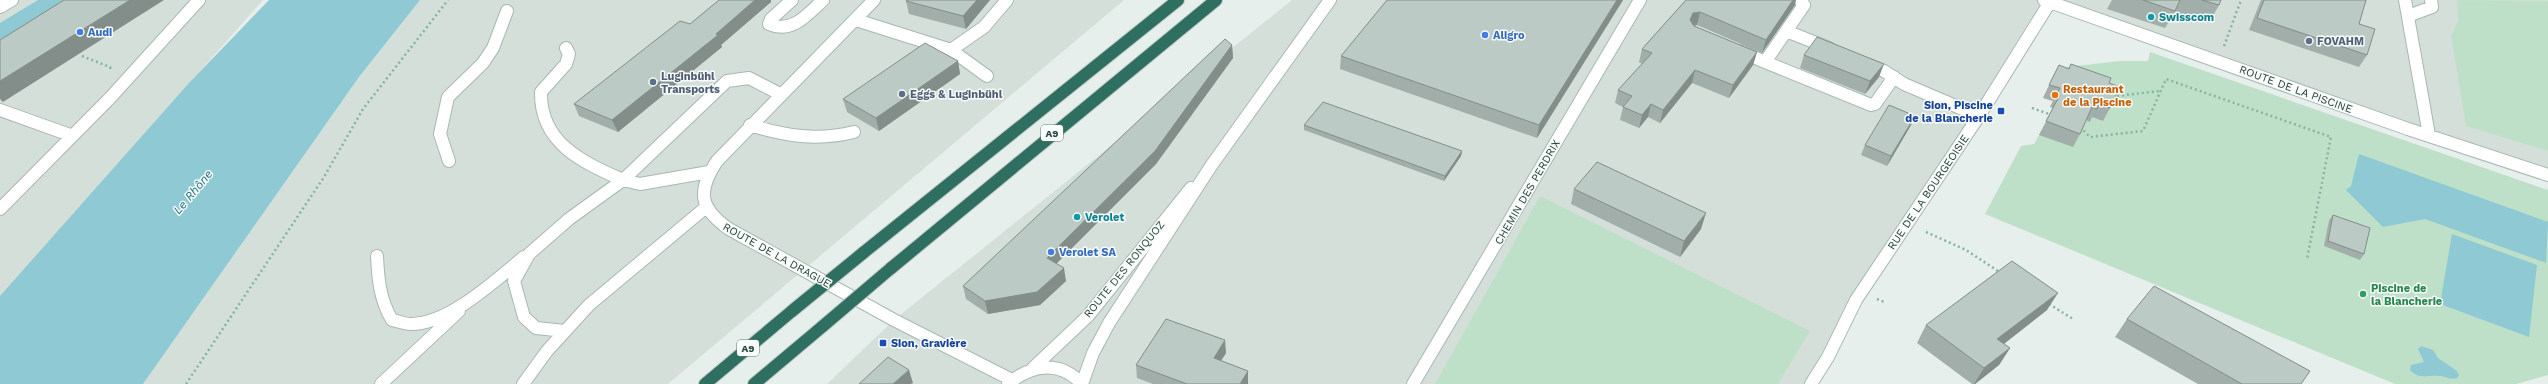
<svg xmlns="http://www.w3.org/2000/svg" width="2548" height="384" font-family="'Work Sans',sans-serif">
<style>
.built{fill:#d4dfda}
.green{fill:#bfe0c8}
.water{fill:#8ec9d4}
.lines{fill:none;stroke-linecap:round;stroke-linejoin:round}
.canal{fill:#8ec9d4;fill-rule:evenodd}
.minor-casing{stroke:#a8b8b2;stroke-width:14}
.highway-casing{stroke:#c2cac8;stroke-width:14}
.path{stroke:#86b3a5;stroke-width:2.5;stroke-dasharray:2 3;stroke-linecap:butt}
.minor{stroke:#fff;stroke-width:12}
.highway{stroke:#2f6f62;stroke-width:12}
.highway-bridge-casing{stroke:#c2cac8;stroke-width:14;stroke-linecap:butt}
.highway-bridge{stroke:#2f6f62;stroke-width:12}
.wall{fill:#a1aea9}
.shaded-wall{fill:#838d89}
.building{fill:#bbcac4;stroke:#838d89}
.culture-dot{fill:#0f9aa8;stroke:#f7fbf9;stroke-width:1.5}
.shop-dot{fill:#3f7fe0;stroke:#f7fbf9;stroke-width:1.5}
.service-dot{fill:#5c6f8a;stroke:#f7fbf9;stroke-width:1.5}
.food-dot{fill:#e8710a;stroke:#f7fbf9;stroke-width:1.5}
.transit-dot{fill:#1a4fb4;stroke:#f7fbf9;stroke-width:1.5}
.leisure-dot{fill:#2e9e5b;stroke:#f7fbf9;stroke-width:1.5}
.labels{text-anchor:middle;stroke-width:3;stroke-linejoin:round;paint-order:stroke}
.shield{fill:#f7fbf9;stroke:#637a73;stroke-width:1}
.shield-label{font-size:10px;font-weight:bold;fill:#24423a}
.culture-label{font-size:11px;font-weight:bold;fill:#0d838f;stroke:#f7fbf9;text-anchor:start}
.shop-label{font-size:11px;font-weight:bold;fill:#366cbe;stroke:#f7fbf9;text-anchor:start}
.service-label{font-size:11px;font-weight:bold;fill:#4e5e75;stroke:#f7fbf9;text-anchor:start}
.food-label{font-size:11px;font-weight:bold;fill:#c56008;stroke:#f7fbf9;text-anchor:start}
.street-label{font-size:11px;fill:#24423a;stroke:#f7fbf9}
.transit-label{font-size:11px;font-weight:bold;fill:#164399;stroke:#f7fbf9;text-anchor:end}
.leisure-label{font-size:11px;font-weight:bold;fill:#27864d;stroke:#f7fbf9;text-anchor:start}
.water-label{font-size:12px;font-style:italic;fill:#1c6f80;stroke:#f7fbf9}
</style>
<rect width="100%" height="100%" fill="#e6efeb"/>
<!-- built -->
<path class="built" d="M0,0h263l-263,297z
M420,0h704l-456,384h-525l216,-307z
M1292,0h1256v175l-498,-173 -139,215 -100,167h-984l67,-64z"/>
<!-- green -->
<path class="green" d="M2457,0l91,1v150l-82,-25 -15,-90 7,-15z
M2150,52l398,138v185l-32,9h-121l-410,-170 36,-68 13,-2 14,-25 14,-8 -12,-4 3,-6 -10,-3 9,-20 15,-11 53,-6h28z
M1540,196l270,135 -32,53h-343z"/>
<!-- water -->
<path class="water" d="M269,0h151l-61,77 -216,307h-143v-88l189,-213z
M2359,154l189,68 -2,41 -121,-44 -42,8 -37,-37 5,-4z
M2452,234l85,31 -8,72 -89,-33z
M2421,346l12,4 5,8 19,13 2,4 -2,3c-8,2 -11,-2 -18,-2 -13,-1 -19,4 -29,-6l1,-5 13,-3 -6,-13z"/>
<g class="lines">
<!-- canal -->
<path class="canal" d="M38,0h25l-3,4 -52,33 -8,2v-16z"/>
<!-- minor casing -->
<g class="minor-casing">
<path id="minor" d="M792,0l-21,19 -2,5c23,10 38,-9 54,-24
M874,0l-157,161c-20,30 -18,47 12,68l165,91 118,60
M2044,0l364,129 140,46
M2405,0l24,135
M0,7l12,-7
M2408,16l24,-9 -1,-7
M856,20l95,30 33,-23 23,-27
M1786,31l43,17
M566,48l3,6 -3,10 -25,28c-1,51 41,70 82,88
M951,50l36,26
M1740,51l25,11 39,-57 -4,-5
M1765,62l106,43 4,-1 19,-27
M1866,64l18,7 20,13 75,32
M0,110l70,25
M750,125c35,11 68,16 104,7
M449,161l-9,-27 8,-37 35,-34 10,-15 14,-37
M709,172l-69,12 -17,-4 104,-99 22,-3 31,16
M0,209l110,-111 89,-98
M377,256c1,23 3,44 15,64 6,1 12,4 18,4 38,1 86,-44 114,-67
M565,331l-29,-3 -12,-11 -10,-36 15,-27 40,-35 54,-39
M1033,368l55,-52 103,-128
M381,384l78,-73
M523,384l24,-33 42,-46 116,-97
M1008,384c24,-20 52,-24 74,0
M1082,384l11,-31 16,-30 102,-157 119,-166
M1413,384l227,-384
M1811,384l17,-27 28,-57 123,-184 71,-114"/>
</g>
<!-- highway casing -->
<g class="highway-casing">
<path id="highway" d="M863,253l315,-253
M890,269l326,-269
M705,384l87,-73
M754,384l69,-58"/>
</g>
<!-- path -->
<path class="path" d="M2224,46l17,-46
M82,56l28,11 1,3
M2117,96l43,-5
M2032,108l20,7
M2080,127l10,10 53,-6 23,-52 165,58 -24,122
M1926,232l40,18 35,23
M1877,299l7,3
M2049,304l24,15
M186,384l138,-207 39,-68 85,-109"/>
<!-- minor -->
<use href="#minor" class="minor"/>
<!-- highway -->
<use href="#highway" class="highway"/>
<!-- highway-bridge casing -->
<g class="highway-bridge-casing">
<path id="highway-bridge" d="M792,311l71,-58
M823,326l67,-57"/>
</g>
<!-- highway-bridge -->
<use href="#highway-bridge" class="highway-bridge"/>
</g>
<!-- wall -->
<path class="wall" d="M719,0h52v2l-50,43 1,2 -104,85 -39,-16 -5,-12 116,-80z
M907,0h83l-24,29 -57,-15 -3,-13z
M1623,0l-86,138 -197,-69 1,-13z
M1686,0l109,5 -33,48 -65,-28 -3,1 63,26 -4,13 -24,33 -37,-15 -32,40 -12,-6 -9,11 -19,-8 3,-13 -8,-4 3,-13 24,-26 -3,-2 3,-13z
M2112,0h109l-2,5 -10,18 -34,-11 -10,16 -58,-19z
M2261,0h105l-7,24 8,31 -8,12 -110,-37z
M1232,45l1,13 -77,106 -100,100 10,17 -26,24 -52,9 -22,-15 -3,-13z
M1804,55l75,22 -14,17 -65,-26z
M958,61l2,13 -81,57 -32,-19 -4,-13z
M2059,65l50,18 1,25 -7,13 -11,-4 -2,5 -4,-2 -6,14 -7,13 -34,-12 14,-27 -3,-1 3,-6 -10,-3z
M1915,116l-4,9 -24,41 -26,-11 4,-10z
M1304,125l158,26 -1,5 -17,25 -140,-51z
M1574,189l127,40 -21,28 -109,-53z
M2333,215l31,39 -4,6 -36,-14 5,-26z
M2047,310l-43,34 6,4 -11,17 -24,19h-3l-55,-41 9,-18z
M2127,319l174,65h-103l-83,-47z
M1226,353l-5,8 27,10v13h-95l-16,-6 -1,-13z"/>
<!-- shaded-wall -->
<path class="shaded-wall" d="M130,0h34l-161,102 -3,-3v-18z
M755,0h16v2l-50,43 1,2 -104,85 -6,-12z
M977,0h13l-24,29 -3,-13z
M1617,0h6l-86,138 2,-13z
M1793,0h3l-1,5 -33,48 4,-13z
M1700,12l-3,13 -8,1 1,-6 3,-7z
M1232,45l1,13 -77,106 -107,107 -2,-13z
M1757,52l-4,13 -24,33 4,-13z
M958,61l2,13 -81,57 -3,-13z
M1884,64l-5,13 -14,17 5,-13z
M1695,70l-3,13 -32,40 3,-13z
M1651,104l-3,13 -9,11 3,-13z
M1915,116l-4,9 -24,41 4,-10z
M1462,151l-1,5 -17,25 1,-5z
M1706,213l-5,16 -21,28 4,-16z
M1064,268l2,13 -26,24 -52,9 -3,-13z
M2058,293l-11,17 -60,47 10,-18z
M1225,340l1,13 -12,18v-13z
M2010,348l-11,17 -24,19h-1l10,-16z
M909,370l4,13 -2,1h-18z
M1248,371v13h-8z"/>
<!-- building -->
<path class="building" d="M64,0h66l-130,81v-41z
M719,0h36l-39,34 2,1 -106,85 -38,-16 106,-83 10,3z
M907,0h70l-14,16 -57,-15z
M1387,0h230l-78,125 -198,-69z
M1686,0h107l-27,40 -66,-28 -7,1 -3,7 4,6 63,26 -24,33 -38,-15 -32,40 -12,-6 -9,11 -19,-8 9,-11 -14,-6 34,-37 -10,-4z
M2143,0h37l-5,11z
M2202,0h19l-2,5z
M2264,0h102l-7,24 16,5 -8,26 -110,-37z
M1817,37l67,27 -14,17 -66,-26z
M1225,39l7,6 -77,106 -108,107 17,10 -27,24 -52,9 -22,-15z
M925,43l33,18 -82,57 -33,-19z
M2071,64l40,14 -2,5 11,4 -10,21 -11,-4 -2,5 -5,-2 -12,27 -34,-13 14,-26 -3,-1 3,-6 -11,-3 10,-20 10,4z
M1323,102l139,49 -17,25 -141,-51z
M1889,105l26,11 -24,40 -26,-11z
M1597,162l109,51 -22,28 -110,-52z
M2333,215l37,13 -6,26 -36,-13z
M2012,261l46,32 -61,46 13,9 -26,20 -58,-43z
M2154,286l156,85 -9,13h-59l-115,-65z
M1166,319l59,21 -11,18 34,13 -8,13h-53l-51,-19z
M888,357l21,13 -16,14h-34z"/>
<!-- markers -->
<g class="culture-dot">
<circle cx="2151" cy="17" r="4"/>
<circle cx="1077" cy="217" r="4"/>
</g>
<g class="shop-dot">
<circle cx="80" cy="32" r="4"/>
<circle cx="1485" cy="35" r="4"/>
<circle cx="1051" cy="252" r="4"/>
</g>
<g class="service-dot">
<circle cx="2309" cy="41" r="4"/>
<circle cx="653" cy="82" r="4"/>
<circle cx="902" cy="94" r="4"/>
</g>
<circle class="food-dot" cx="2055" cy="95" r="4"/>
<g class="transit-dot">
<rect x="1997" y="107" width="8" height="8" rx="2"/>
<rect x="879" y="339" width="8" height="8" rx="2"/>
</g>
<circle class="leisure-dot" cx="2363" cy="294" r="4"/>
<g class="labels">
<!-- shield labels -->
<g class="shield">
<rect x="1041" y="125" width="22" height="16" rx="3"/>
<rect x="737" y="340" width="22" height="16" rx="3"/>
</g>
<g class="shield-label">
<text x="1052" y="137">A9</text>
<text x="748" y="352">A9</text>
</g>
<!-- culture labels -->
<g class="culture-label">
<text x="2159" y="21">Swisscom</text>
<text x="1085" y="221">Verolet</text>
</g>
<!-- shop labels -->
<g class="shop-label">
<text x="88" y="36">Audi</text>
<text x="1493" y="39">Aligro</text>
<text x="1059" y="256">Verolet SA</text>
</g>
<!-- service labels -->
<g class="service-label">
<text x="2317" y="45">FOVAHM</text>
<text x="661" y="80">Luginbühl<tspan x="661" dy="13">Transports</tspan></text>
<text x="910" y="98">Eggs &amp; Luginbühl</text>
</g>
<!-- food labels -->
<g class="food-label">
<text x="2063" y="93">Restaurant<tspan x="2063" dy="13">de la Piscine</tspan></text>
</g>
<!-- street labels -->
<g class="street-label">
<text transform="translate(2296 89) rotate(20)" y="4">ROUTE DE LA PISCINE</text>
<text transform="translate(1527 192) rotate(-60)" y="4">CHEMIN DES PERDRIX</text>
<text transform="translate(1928 192) rotate(-56)" y="4">RUE DE LA BOURGEOISIE</text>
<text transform="translate(777 255) rotate(29)" y="4">ROUTE DE LA DRAGUE</text>
<text transform="translate(1124 269) rotate(-51)" y="4">ROUTE DES RONQUOZ</text>
</g>
<!-- transit labels -->
<g class="transit-label">
<text x="1993" y="109">Sion, Piscine<tspan x="1993" dy="13">de la Blancherie</tspan></text>
<text x="891" y="347" text-anchor="start">Sion, Gravière</text>
</g>
<!-- leisure labels -->
<g class="leisure-label">
<text x="2371" y="292">Piscine de<tspan x="2371" dy="13">la Blancherie</tspan></text>
</g>
<!-- water labels -->
<g class="water-label">
<text transform="translate(193 192) rotate(-50)" y="4">Le Rhône</text>
</g>
</g>
</svg>
